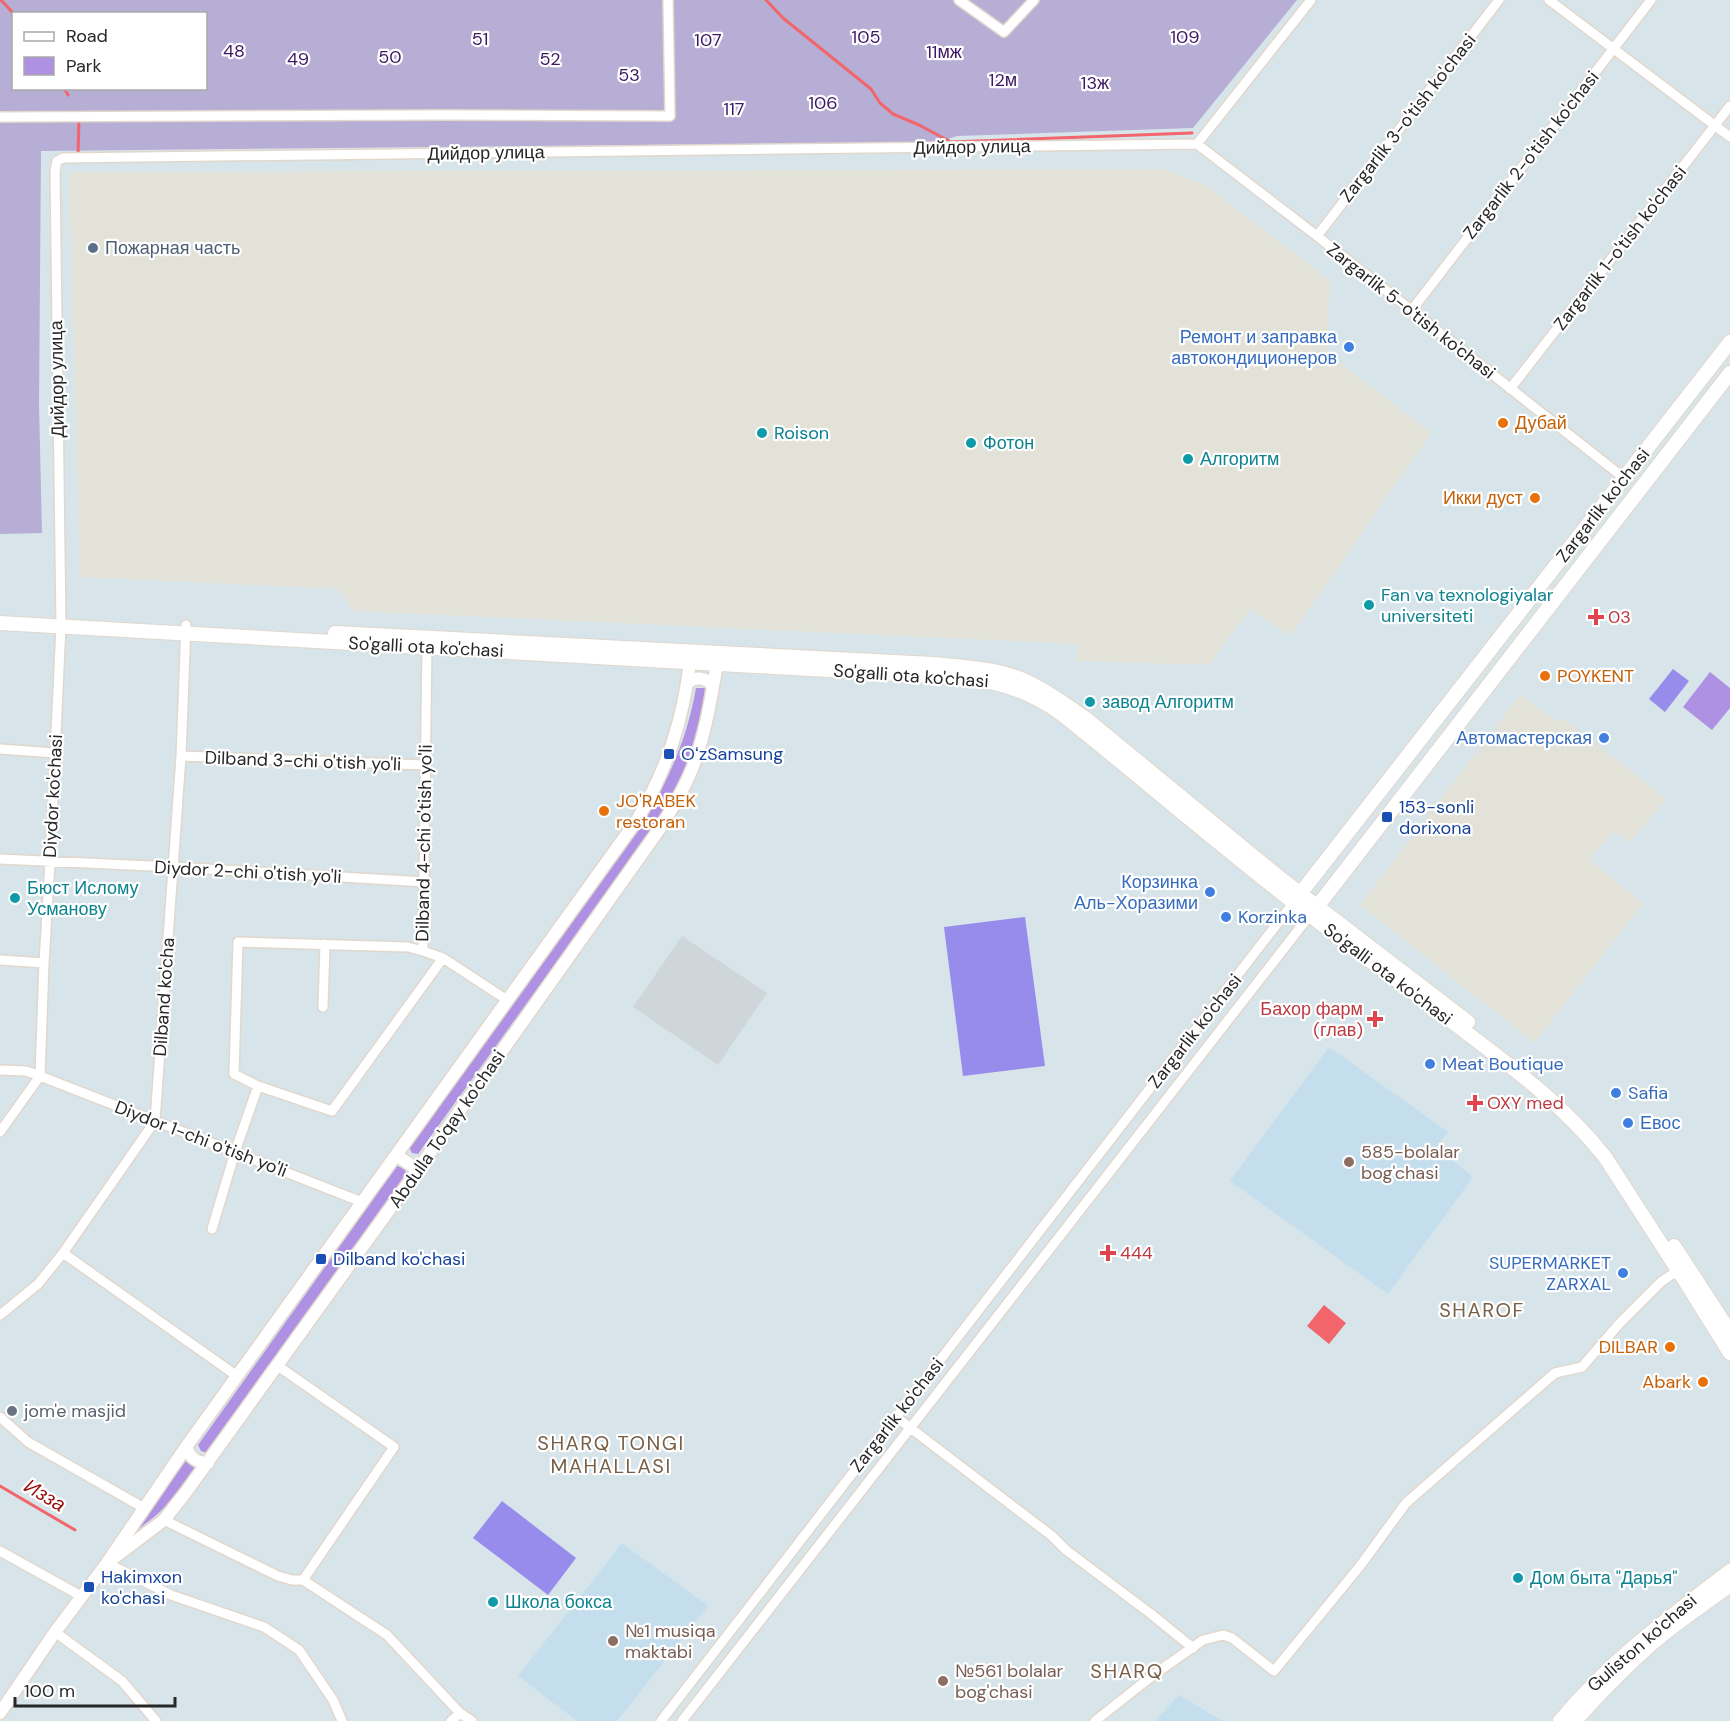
<svg xmlns="http://www.w3.org/2000/svg" width="1730" height="1721" font-family="'DM Sans',sans-serif">
<style>
.industrial{fill:#e2e2d8}
.education{fill:#c5deed}
.green{fill:#ae91e3}
.cemetery{fill:#b6aed5;fill-rule:evenodd}
.pitch{fill:#978ceb}
.plaza{fill:#ced6da}
.water{fill:#f1656b}
.lines{fill:none;stroke-linecap:round;stroke-linejoin:round}
.stream{stroke:#f1656b;stroke-width:3}
.minor-casing{stroke:#e1d7cc;stroke-width:12}
.tertiary-casing{stroke:#e1d7cc;stroke-width:15}
.secondary-casing{stroke:#e1d7cc;stroke-width:16}
.minor{stroke:#fff;stroke-width:9}
.tertiary{stroke:#fff;stroke-width:12}
.secondary{stroke:#fff;stroke-width:14}
.service-dot{fill:#5c6f8a;stroke:#fff;stroke-width:2}
.shop-dot{fill:#3f7fe0;stroke:#fff;stroke-width:2}
.food-dot{fill:#e8710a;stroke:#fff;stroke-width:2}
.culture-dot{fill:#0f9aa8;stroke:#fff;stroke-width:2}
.health-dot{fill:#e0444e;stroke:#fff;stroke-width:2}
.transit-dot{fill:#1a4fb4;stroke:#fff;stroke-width:2}
.education-dot{fill:#8d6e63;stroke:#fff;stroke-width:2}
.worship-dot{fill:#6b7280;stroke:#fff;stroke-width:2}
.labels{text-anchor:middle;stroke-width:4.5;stroke-linejoin:round;paint-order:stroke}
.park-label{font-size:18px;fill:#3c1764;stroke:#fff}
.street-label{font-size:18px;fill:#272727;stroke:#fff}
.service-label{font-size:18px;fill:#4e5e75;stroke:#fff;text-anchor:start}
.shop-label{font-size:18px;fill:#366cbe;stroke:#fff;text-anchor:end}
.food-label{font-size:18px;fill:#c56008;stroke:#fff;text-anchor:start}
.culture-label{font-size:18px;fill:#0d838f;stroke:#fff;text-anchor:start}
.health-label{font-size:18px;fill:#be3a42;stroke:#fff;text-anchor:start}
.transit-label{font-size:18px;fill:#164399;stroke:#fff;text-anchor:start}
.education-label{font-size:18px;fill:#785e54;stroke:#fff;text-anchor:start}
.worship-label{font-size:18px;fill:#5b616d;stroke:#fff;text-anchor:start}
.neighbourhood-label{font-size:20px;letter-spacing:1.5px;fill:#786047;stroke:#fff}
.water-label{font-size:20px;font-style:italic;fill:#980e09;stroke:#fff}
</style>
<rect width="100%" height="100%" fill="#d7e5ea"/>
<!-- industrial -->
<path class="industrial" d="M1166,169l43,18 121,94 -3,72 104,80 -140,203 -41,-27 -41,56 -132,-4v-17l-724,-33 -15,-22 -258,-12 -11,-405z
M1520,695l37,27 6,-4 104,81 -38,44 -14,-12 -26,28 54,45 -109,139 -174,-138z"/>
<!-- education -->
<path class="education" d="M1329,1047l119,85 -12,15 37,30 -85,117 -158,-113z
M622,1543l86,63 -91,115h-40l-59,-45z
M1179,1695l44,26h-68z"/>
<!-- green -->
<path class="green" d="M1710,672l20,16v20l-18,22 -29,-23z
M696,688h9c-8,64 -27,104 -64,157l-223,309 -6,-1 -3,-6 241,-337c23,-40 38,-76 46,-122z
M397,1166l6,2 4,5 -199,280 -7,-2 -3,-6z
M187,1459l11,8c-21,27 -32,43 -61,63z"/>
<!-- cemetery -->
<path class="cemetery" d="M0,0h1297l-104,128 -236,8 -18,6 -898,9 -2,253 3,129 -42,1zM14,14h192v74h-192z"/>
<!-- pitch -->
<path class="pitch" d="M1673,669l16,12 -24,31 -16,-13z
M1025,917l20,149 -82,10 -19,-149z
M502,1501l74,57 -28,37 -75,-57z"/>
<!-- plaza -->
<path class="plaza" d="M682,936l85,57 -49,72 -85,-58z"/>
<!-- water -->
<path class="water" d="M1324,1305l22,18 -17,21 -22,-18z"/>
<g class="lines">
<!-- stream -->
<path class="stream" d="M1,0l13,14
M766,0l17,18 88,71 9,14 13,11 26,11 32,17 241,-9
M64,88l4,7
M78,155l1,-35
M0,1486l75,44"/>
<!-- minor casing -->
<g class="minor-casing">
<path id="minor" d="M959,0l45,32 30,-32
M1549,0l181,137
M0,117l444,-2 226,1 -2,-116
M1197,144l120,92 307,242
M1197,144l114,-144
M1317,236l182,-236
M1411,311l240,-311
M1510,389l220,-283
M427,643l-4,308 20,7 64,42
M0,749l55,4
M181,756l244,9
M0,859l173,8 252,15
M423,951l-15,-4 -170,-5 -4,132 24,12 74,25 111,-153
M0,960l44,3
M323,1007l2,-63
M0,1070l26,1 14,5 322,126
M0,1132l40,-56 4,-113 6,-101 11,-236 -6,-455 2,-10 6,-3 1134,-14
M212,1229l23,-77 23,-66
M63,1253l174,123
M0,1315l38,-31 25,-31 92,-132 26,-365 5,-131
M278,1366l116,81 -91,133
M0,1417l28,25 116,66
M896,1417l156,119 14,14 85,64 42,34
M164,1520l114,56 14,4h11l84,55 73,78 12,8
M0,1551l81,45
M107,1563l64,32 93,32 35,23 34,50 9,21
M55,1632l67,49 34,40
M451,1721l9,-8
M661,1721l633,-819
M682,1721l628,-806
M1095,1721l57,-45 51,-36 20,-5 9,3 42,33 86,-105 46,-63 149,-130 27,-6 37,-43 43,-43 20,-13"/>
</g>
<!-- tertiary casing -->
<g class="tertiary-casing">
<path id="tertiary" d="M687,683c9,-7 20,-6 26,4
M396,1155l22,15
M186,1447c4,11 10,16 22,16
M115,1557l49,-37 22,-28 221,-307 251,-354c13,-20 25,-40 34,-62 13,-33 19,-70 25,-105
M0,1713l55,-81 52,-69 79,-116 451,-627c30,-51 46,-99 53,-158"/>
</g>
<!-- secondary casing -->
<g class="secondary-casing">
<path id="secondary" d="M0,623l932,53c53,3 87,7 131,39 90,72 177,148 269,217 42,32 85,63 127,95 53,40 105,78 146,130l80,124 45,72
M335,633l598,31c29,3 60,4 88,15 23,10 44,25 64,39l195,160 188,144
M1296,899l434,-557
M1313,912l417,-539
M1674,1246l56,86
M1560,1721c49,-59 109,-104 170,-150
M1575,1721c25,-28 51,-55 80,-80 23,-20 50,-37 75,-56"/>
</g>
<!-- minor -->
<use href="#minor" class="minor"/>
<!-- tertiary -->
<use href="#tertiary" class="tertiary"/>
<!-- secondary -->
<use href="#secondary" class="secondary"/>
</g>
<!-- markers -->
<circle class="service-dot" cx="93" cy="248" r="6"/>
<g class="shop-dot">
<circle cx="1349" cy="347" r="6"/>
<circle cx="1604" cy="738" r="6"/>
<circle cx="1210" cy="892" r="6"/>
<circle cx="1226" cy="917" r="6"/>
<circle cx="1430" cy="1064" r="6"/>
<circle cx="1616" cy="1093" r="6"/>
<circle cx="1628" cy="1123" r="6"/>
<circle cx="1623" cy="1273" r="6"/>
</g>
<g class="food-dot">
<circle cx="1503" cy="423" r="6"/>
<circle cx="1535" cy="498" r="6"/>
<circle cx="1545" cy="676" r="6"/>
<circle cx="604" cy="811" r="6"/>
<circle cx="1670" cy="1347" r="6"/>
<circle cx="1703" cy="1382" r="6"/>
</g>
<g class="culture-dot">
<circle cx="762" cy="433" r="6"/>
<circle cx="971" cy="443" r="6"/>
<circle cx="1188" cy="459" r="6"/>
<circle cx="1369" cy="605" r="6"/>
<circle cx="1090" cy="702" r="6"/>
<circle cx="15" cy="898" r="6"/>
<circle cx="1518" cy="1578" r="6"/>
<circle cx="493" cy="1602" r="6"/>
</g>
<g class="health-dot">
<path d="M1593 608h6v6h6v6h-6v6h-6v-6h-6v-6h6z"/>
<path d="M1372 1010h6v6h6v6h-6v6h-6v-6h-6v-6h6z"/>
<path d="M1472 1094h6v6h6v6h-6v6h-6v-6h-6v-6h6z"/>
<path d="M1105 1244h6v6h6v6h-6v6h-6v-6h-6v-6h6z"/>
</g>
<g class="transit-dot">
<rect x="663" y="748" width="12" height="12" rx="3"/>
<rect x="1381" y="811" width="12" height="12" rx="3"/>
<rect x="315" y="1253" width="12" height="12" rx="3"/>
<rect x="83" y="1581" width="12" height="12" rx="3"/>
</g>
<g class="education-dot">
<circle cx="1349" cy="1162" r="6"/>
<circle cx="613" cy="1641" r="6"/>
<circle cx="943" cy="1681" r="6"/>
</g>
<circle class="worship-dot" cx="12" cy="1411" r="6"/>
<g class="labels">
<!-- park labels -->
<g class="park-label">
<text x="866" y="43">105</text>
<text x="1185" y="43">109</text>
<text x="480" y="45">51</text>
<text x="708" y="46">107</text>
<text x="234" y="57">48</text>
<text x="944" y="58">11мж</text>
<text x="390" y="63">50</text>
<text x="298" y="65">49</text>
<text x="550" y="65">52</text>
<text x="629" y="81">53</text>
<text x="1003" y="86">12м</text>
<text x="1095" y="89">13ж</text>
<text x="823" y="109">106</text>
<text x="734" y="115">117</text>
</g>
<!-- street labels -->
<g class="street-label">
<text transform="translate(1408 118) rotate(-52)" y="6">Zargarlik 3-o'tish ko'chasi</text>
<text transform="translate(972 147) rotate(-1)" y="6">Дийдор улица</text>
<text transform="translate(486 153) rotate(-1)" y="6">Дийдор улица</text>
<text transform="translate(1531 155) rotate(-52)" y="6">Zargarlik 2-o'tish ko'chasi</text>
<text transform="translate(1620 248) rotate(-52)" y="6">Zargarlik 1-o'tish ko'chasi</text>
<text transform="translate(1411 311) rotate(38)" y="6">Zargarlik 5-o'tish ko'chasi</text>
<text transform="translate(57 379) rotate(-91)" y="6">Дийдор улица</text>
<text transform="translate(1603 505) rotate(-52)" y="6">Zargarlik ko'chasi</text>
<text transform="translate(426 647) rotate(3)" y="6">So'galli ota ko'chasi</text>
<text transform="translate(911 676) rotate(4)" y="6">So'galli ota ko'chasi</text>
<text transform="translate(303 761) rotate(2)" y="6">Dilband 3-chi o'tish yo'li</text>
<text transform="translate(53 796) rotate(-87)" y="6">Diydor ko'chasi</text>
<text transform="translate(424 843) rotate(-89)" y="6">Dilband 4-chi o'tish yo'li</text>
<text transform="translate(248 872) rotate(3)" y="6">Diydor 2-chi o'tish yo'li</text>
<text transform="translate(1388 974) rotate(37)" y="6">So'galli ota ko'chasi</text>
<text transform="translate(164 997) rotate(-86)" y="6">Dilband ko'cha</text>
<text transform="translate(1195 1031) rotate(-52)" y="6">Zargarlik ko'chasi</text>
<text transform="translate(447 1129) rotate(-55)" y="6">Abdulla To'qay ko'chasi</text>
<text transform="translate(201 1139) rotate(21)" y="6">Diydor 1-chi o'tish yo'li</text>
<text transform="translate(897 1415) rotate(-52)" y="6">Zargarlik ko'chasi</text>
<text transform="translate(1642 1643) rotate(-41)" y="6">Guliston ko'chasi</text>
</g>
<!-- service labels -->
<g class="service-label">
<text x="105" y="254">Пожарная часть</text>
</g>
<!-- shop labels -->
<g class="shop-label">
<text x="1337" y="343">Ремонт и заправка<tspan x="1337" dy="21">автокондиционеров</tspan></text>
<text x="1592" y="744">Автомастерская</text>
<text x="1198" y="888">Корзинка<tspan x="1198" dy="21">Аль-Хоразими</tspan></text>
<text x="1238" y="923" text-anchor="start">Korzinka</text>
<text x="1442" y="1070" text-anchor="start">Meat Boutique</text>
<text x="1628" y="1099" text-anchor="start">Safia</text>
<text x="1640" y="1129" text-anchor="start">Евос</text>
<text x="1611" y="1269">SUPERMARKET<tspan x="1611" dy="21">ZARXAL</tspan></text>
</g>
<!-- food labels -->
<g class="food-label">
<text x="1515" y="429">Дубай</text>
<text x="1523" y="504" text-anchor="end">Икки дуст</text>
<text x="1557" y="682">POYKENT</text>
<text x="616" y="807">JO'RABEK<tspan x="616" dy="21">restoran</tspan></text>
<text x="1658" y="1353" text-anchor="end">DILBAR</text>
<text x="1691" y="1388" text-anchor="end">Abark</text>
</g>
<!-- culture labels -->
<g class="culture-label">
<text x="774" y="439">Roison</text>
<text x="983" y="449">Фотон</text>
<text x="1200" y="465">Алгоритм</text>
<text x="1381" y="601">Fan va texnologiyalar<tspan x="1381" dy="21">universiteti</tspan></text>
<text x="1102" y="708">завод Алгоритм</text>
<text x="27" y="894">Бюст Ислому<tspan x="27" dy="21">Усманову</tspan></text>
<text x="1530" y="1584">Дом быта "Дарья"</text>
<text x="505" y="1608">Школа бокса</text>
</g>
<!-- health labels -->
<g class="health-label">
<text x="1608" y="623">03</text>
<text x="1363" y="1015" text-anchor="end">Бахор фарм<tspan x="1363" dy="21">(глав)</tspan></text>
<text x="1487" y="1109">OXY med</text>
<text x="1120" y="1259">444</text>
</g>
<!-- transit labels -->
<g class="transit-label">
<text x="681" y="760">OʻzSamsung</text>
<text x="1399" y="813">153-sonli<tspan x="1399" dy="21">dorixona</tspan></text>
<text x="333" y="1265">Dilband ko'chasi</text>
<text x="101" y="1583">Hakimxon<tspan x="101" dy="21">ko'chasi</tspan></text>
</g>
<!-- education labels -->
<g class="education-label">
<text x="1361" y="1158">585-bolalar<tspan x="1361" dy="21">bog'chasi</tspan></text>
<text x="625" y="1637">№1 musiqa<tspan x="625" dy="21">maktabi</tspan></text>
<text x="955" y="1677">№561 bolalar<tspan x="955" dy="21">bog'chasi</tspan></text>
</g>
<!-- worship labels -->
<g class="worship-label">
<text x="24" y="1417">jom'e masjid</text>
</g>
<!-- neighbourhood labels -->
<g class="neighbourhood-label">
<text x="1482" y="1317">SHAROF</text>
<text x="611" y="1450">SHARQ TONGI<tspan x="611" dy="23">MAHALLASI</tspan></text>
<text x="1127" y="1678">SHARQ</text>
</g>
<!-- water labels -->
<g class="water-label">
<text transform="translate(45 1495) rotate(31)" y="7">Изза</text>
</g>
</g>
<!-- legend -->
<rect x="12" y="12" width="195" height="78" fill="#ffffff" stroke="#a9a9a9" stroke-width="1.5"/>
<rect x="24" y="32" width="30" height="9" fill="#ffffff" stroke="#a9a9a9" stroke-width="1.5"/>
<text x="66" y="42" font-size="18" fill="#272727">Road</text>
<rect x="24" y="57" width="30" height="18" fill="#ae91e3" stroke="#a9a9a9" stroke-width="1.5"/>
<text x="66" y="72" font-size="18" fill="#272727">Park</text>
<!-- scale -->
<path d="M15 1697v9h160v-9" fill="none" stroke="#272727" stroke-width="3"/>
<text x="24" y="1697" font-size="18" fill="#272727" stroke="#ffffff" stroke-width="4.5" paint-order="stroke">100 m</text>
</svg>
